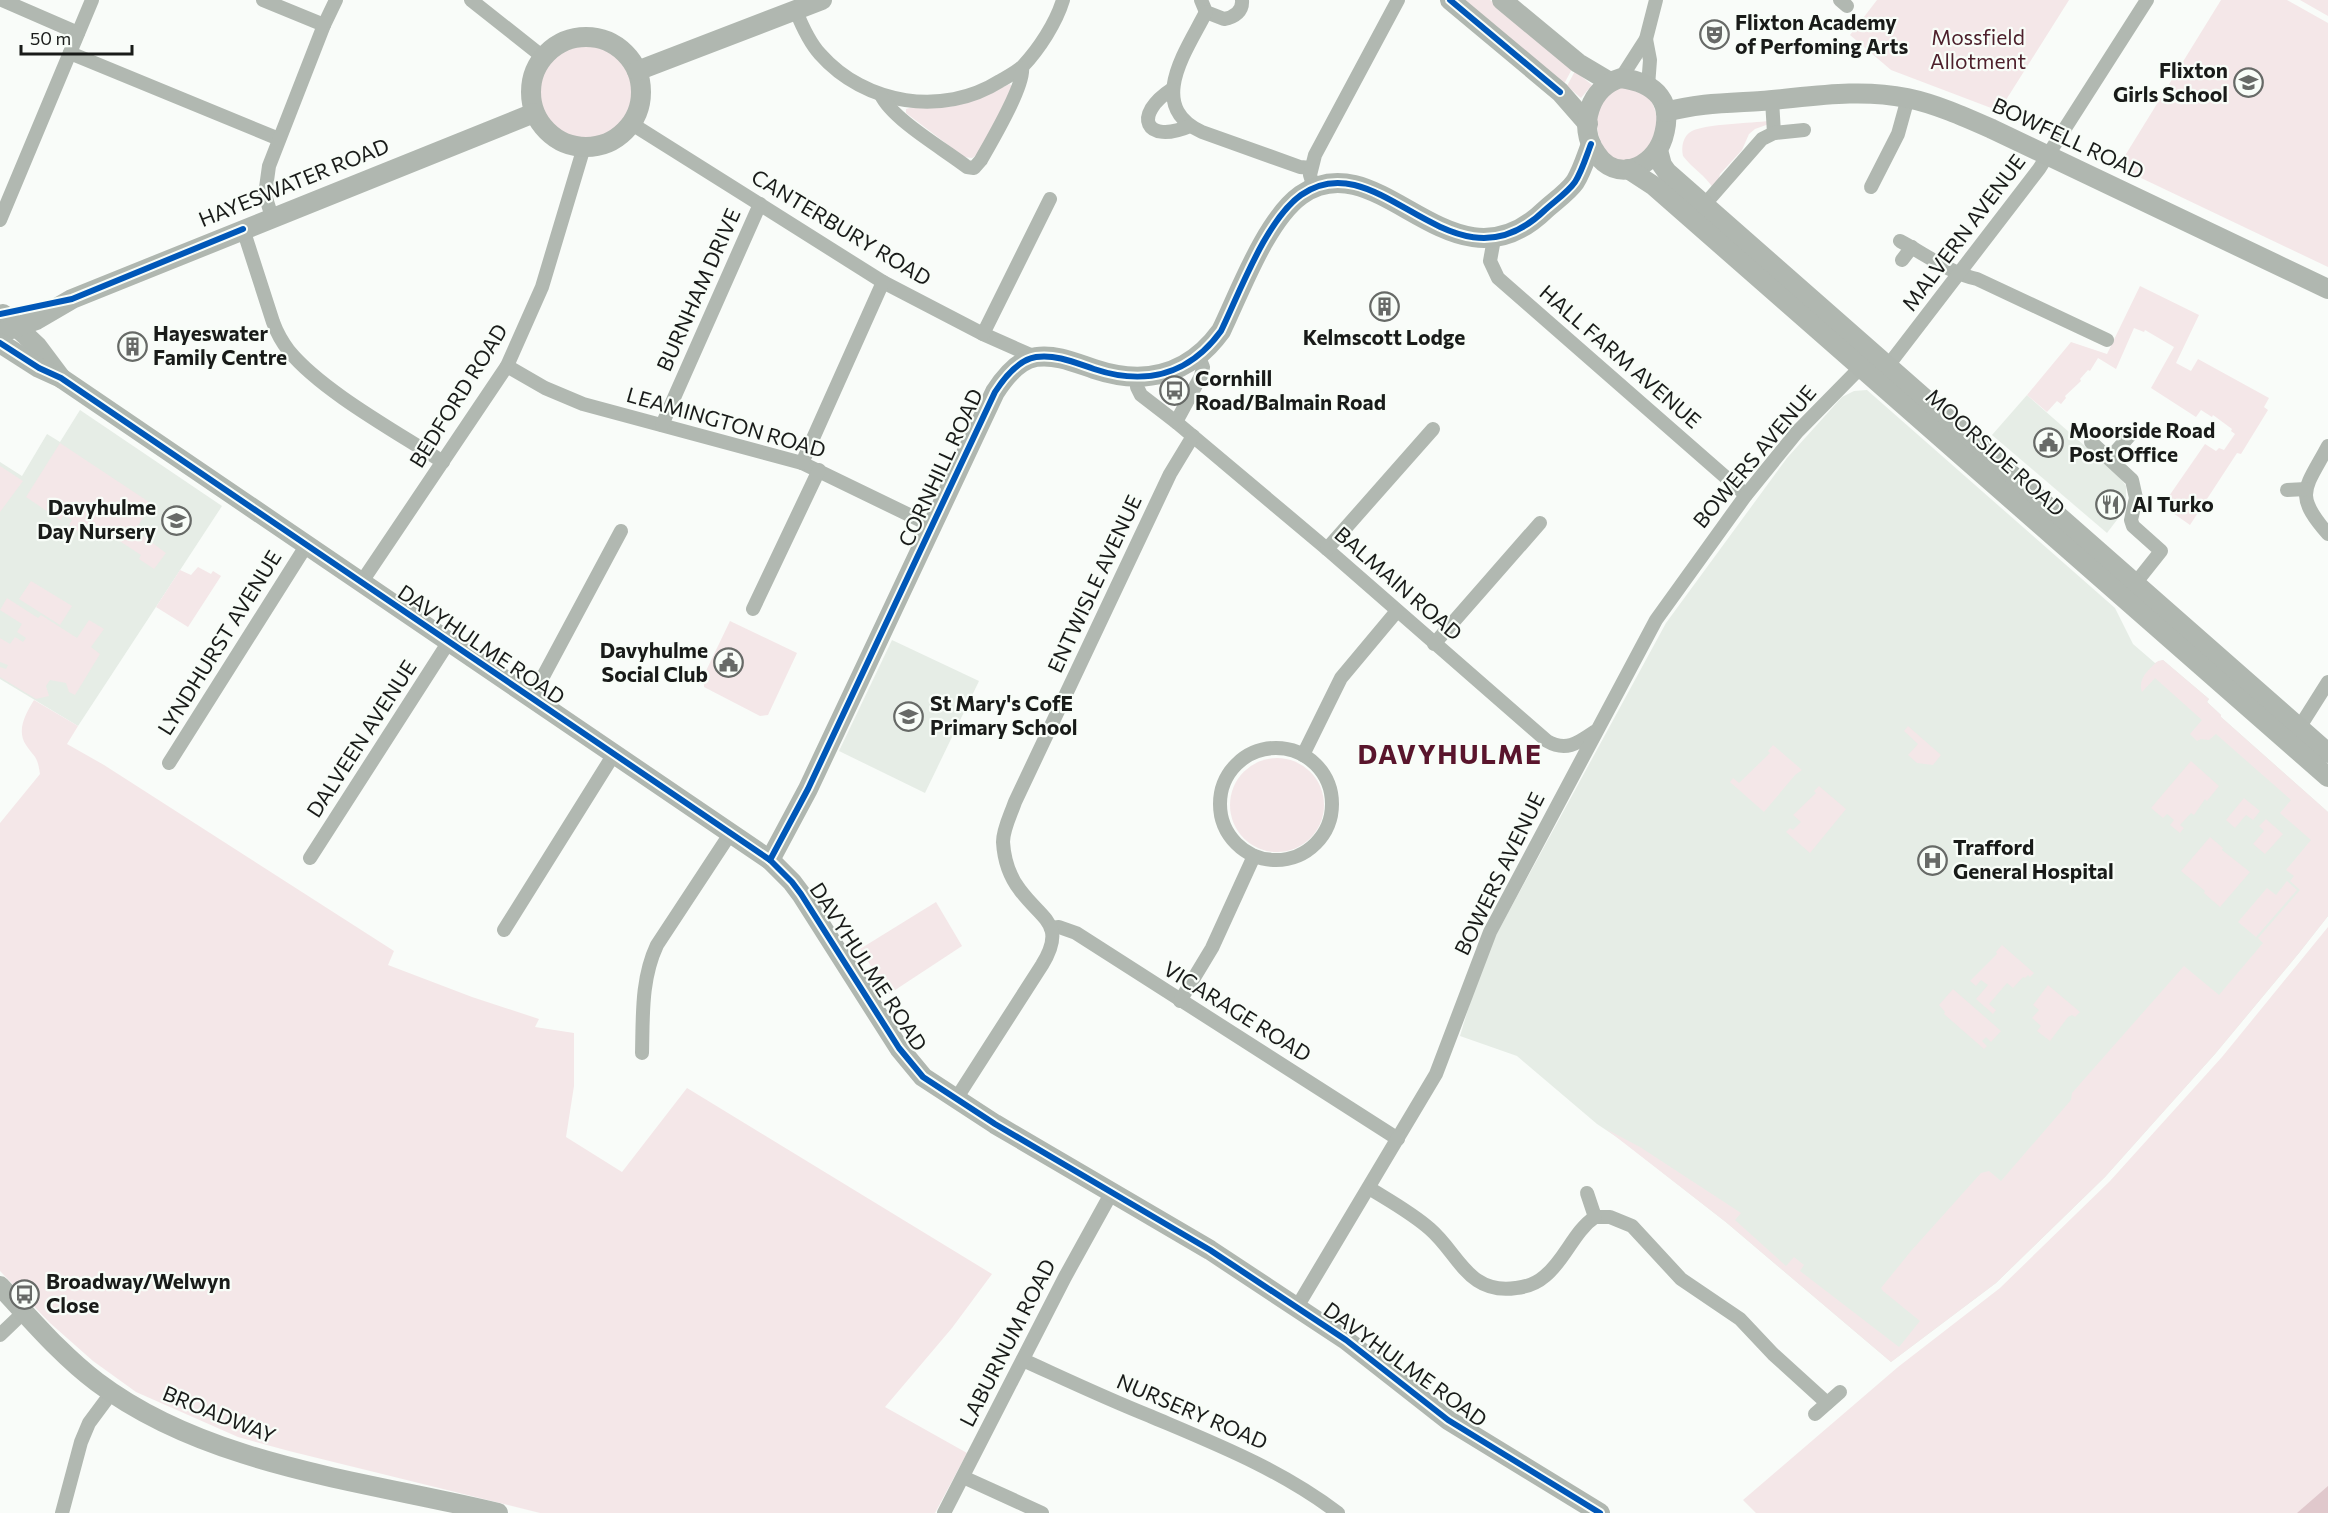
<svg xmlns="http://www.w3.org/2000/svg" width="2328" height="1513" font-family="Commissioner,sans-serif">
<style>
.built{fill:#e6ede6}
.green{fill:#f4e7e8}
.water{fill:#e0c8cc}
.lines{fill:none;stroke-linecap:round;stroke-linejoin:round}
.street{stroke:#b1b8b1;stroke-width:14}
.secondary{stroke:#b0b7b0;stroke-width:20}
.cycleway-casing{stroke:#f8fdf8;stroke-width:10}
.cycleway{stroke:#0057b8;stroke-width:6}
.labels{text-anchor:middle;stroke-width:4.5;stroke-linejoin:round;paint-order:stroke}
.poi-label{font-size:21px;font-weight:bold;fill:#191b19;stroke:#f8fdf8;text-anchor:start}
.park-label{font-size:21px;fill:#4e202c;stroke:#f8fdf8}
.street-label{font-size:21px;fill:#191b19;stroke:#f8fdf8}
.district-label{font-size:27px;font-weight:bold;letter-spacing:1.5px;fill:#59152c;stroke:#f8fdf8}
</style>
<rect width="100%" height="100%" fill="#f9fcf9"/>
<g class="built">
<path d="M1867,390l248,218 18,36 22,19 8,-3 46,39 -2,3 14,13v2l107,95v104l-29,37 -84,101 -110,123 -109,106 -105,79 -164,-139 -106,-83 -24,-16 -80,-68 -57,-20 12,-40 17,-48 177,-325 121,-165 55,-61 12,-6z"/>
<path d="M2027,395l92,81 7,10v22l-19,25 -115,-98z"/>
<path d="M80,410l142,96 -144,220 -78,-47v-217l22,14 25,-42 13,8z"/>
<path d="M892,640l87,41 -54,112 -86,-42z"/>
</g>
<g class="green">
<path d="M1462,0h28l6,4 76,65 -8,15z"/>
<path d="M1877,0h192l-70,111 -108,-41 -41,-35z"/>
<path d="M2221,0h66l41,23v244l-210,-100z"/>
<path d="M2300,0h28v16z"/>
<circle cx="586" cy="92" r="47"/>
<path d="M1575,71l17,14 -11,13 -14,-12z"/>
<path d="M1010,84l2,3 -32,66 -8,5 -8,-1 -58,-44v-4c10,-5 34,0 47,-3 21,-4 38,-14 57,-22z"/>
<path d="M1617,87c5,1 14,-1 19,1 20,8 26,36 17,53 -3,8 -14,14 -21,20 -7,-1 -17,0 -23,-6 -12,-11 -17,-41 -6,-54 3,-5 9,-9 14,-14z"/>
<path d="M1769,121v3l-14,5 -6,5 -7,16 -22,24 -3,12 -4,2c-7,-12 -21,-20 -30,-32 -2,-10 0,-20 9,-25 13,-7 60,-8 77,-10z"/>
<path d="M2140,286l59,29 -23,48 15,8 7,-12 71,39 -5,9 4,3 -27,44 -4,-1 -47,72 -17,-12 5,-7 -11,-7 38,-55 11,7 3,-3 5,2 11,-16 -4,-3 1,-2 -19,-14 -1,2 -11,-7 -5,7 -45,-29 23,-41 -29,-17 -1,2 -10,-4 -18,41 -18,-11 -8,13 -2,-1 -8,9 1,2 -16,15 1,2 -5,6 -4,-3 -10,11 -20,-17 44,-53 36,12z"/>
<path d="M60,443l92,61 -17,26 31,23 -12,16 -15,-10 2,-4 -23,-15 -18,-1 -14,-10 -4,5 -13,-9 3,-5 -8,-5 -4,5 -34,-23z"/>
<path d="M0,466l23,15 -23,31z"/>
<path d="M198,567l13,7 2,-3 8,5 -33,51 -32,-20 24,-37 11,5z"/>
<path d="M31,581l41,25 -12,19 -41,-26z"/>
<path d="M7,598l31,20 3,-3 36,23 12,-18 15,9 -13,18 9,7 -25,41 -6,-3 -3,-9 -16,-3 -4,6 3,10 -13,3 -36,-22v-10l6,2 2,-4 -8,-3v-24l10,6 5,-7 8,5 3,-4 -9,-6 5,-8 -22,-14z"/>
<path d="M730,621l67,32 -29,62 -8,1 -56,-29v-12z"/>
<path d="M2163,660l46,39 -2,3 14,13v2l107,95v104l-29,37 -84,101 -110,123 -109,106 -105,79 -164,-139 -121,-94 34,18 101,66 -6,7 51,46 8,-9 10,8 -4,6 99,76 21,-26 -37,-30 -2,-3 30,-37 70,-78 8,-2 12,10 70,-81 1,-7 112,-127 35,29 44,-52 -5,-5 42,-48 -10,-9 4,-5 -8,-6 25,-30 -31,-27 11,-13 -75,-66 -7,6 -8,-1 -4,2 -7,-7 12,-14 -47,-42 -13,14c-5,-13 7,-23 16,-31z"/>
<path d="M34,700l44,26 -11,18 37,21 290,186 -6,14 84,32 67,22 -4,8 39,6v53l-8,51 56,35 65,-84 305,186 -40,54 -67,79 82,46 -32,60h-395l-251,-62 -51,-14 -102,-45 -43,-31 -43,-38 -50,-52v-448l40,-49c-3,-20 -5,-15 -14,-29 -10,-15 0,-32 8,-45z"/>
<path d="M1908,726l33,29 -8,10 -16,-2 -9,-8 10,-11 -14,-13z"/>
<path d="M1773,745l29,25 -7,5 -31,37 -34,-30 3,-4 6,5 31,-30 -2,-2z"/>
<circle cx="1277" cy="805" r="47"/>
<path d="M2191,761l28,25 -12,15 -2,-2 -11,16 -3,-2 -11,12 4,3 -4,5 -10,-8 4,-5 -7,-6 -4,4 -12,-10z"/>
<path d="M1819,786l27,23 -36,44 -24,-21 4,-4 3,2 8,-8 -8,-7 23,-22 -2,-2z"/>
<path d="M2244,798l16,13 -7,9 -7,-5 -11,13 -9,-8z"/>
<path d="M2266,819l17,15 -18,20 -12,-10 11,-13 -5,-5z"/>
<path d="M2210,837l13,11 -1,2 28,22 -30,35 -16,-14 1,-2 -24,-20z"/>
<path d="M2287,881l10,9 -41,47 -18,-15 29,-34 9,7z"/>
<path d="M936,902l26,44 -73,48 -29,-45z"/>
<path d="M2328,927v586h-572l-13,-13 155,-133 102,-79 110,-107 112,-124z"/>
<path d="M2002,945l32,28 -4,4 -2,-2 -3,3 -2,-1 -10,11 -6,-5 -18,21 7,6 -3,4 -17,-15 12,-14 -7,-5 -5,6 -6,-5 27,-27 -1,-2z"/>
<path d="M2048,985l32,27 -5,5 -3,-2 -4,2 -18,24 -13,-10 4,-5 -9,-8 7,-8 -6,-5z"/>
<path d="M1953,989l48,42 -10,11 -5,-5 -4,4 5,5 -3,3 -40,-35 1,-2 -6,-7z"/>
</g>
<path class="water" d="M2328,1486v27h-31z"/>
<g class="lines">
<g class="street">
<path d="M2,0l76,33"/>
<path d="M263,0l61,25"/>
<path d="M471,0l72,57"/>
<path d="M1201,0l5,12 18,7c11,-2 19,-8 18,-19"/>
<path d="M1840,0l7,6"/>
<path d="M796,11c6,15 13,31 24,43 45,51 123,63 180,27 7,-4 17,-9 23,-15 16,-17 33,-43 40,-66"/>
<path d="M1206,12c-19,38 -61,94 -4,120l98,35 11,1"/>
<path d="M1646,39l4,21 -2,26"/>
<path d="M70,53l209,86"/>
<path d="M1621,78l25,-39 10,-39"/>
<path d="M1172,89c-40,26 -27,56 18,37"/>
<path d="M881,95c12,25 63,54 86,72l7,1 7,-8c10,-18 44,-75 41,-92"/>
<path d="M1772,100l2,33"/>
<path d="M632,124l251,158 100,52 52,23"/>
<path d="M1871,187l27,-53 10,-36"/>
<path d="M1314,188l-4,-13 5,-20 83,-155"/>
<path d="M1705,204l57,-65 12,-6 30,-3"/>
<path d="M272,217l-7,-22 4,-29 55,-141 12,-25"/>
<path d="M0,220l92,-220"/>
<path d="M243,229l30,93c4,11 9,20 16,29 34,41 108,81 154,111"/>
<path d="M1494,239l-4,22 8,17 248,217"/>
<path d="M1900,241c25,13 50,32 77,38l130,61"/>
<path d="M1902,260l10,-13"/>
<path d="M983,334l67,-135"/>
<path d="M507,366l38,22 38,16 219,59 130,63"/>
<path d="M1887,367l152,-198 108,-169"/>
<path d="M1137,378v9l4,8 35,27 151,127 220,192c19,11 31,2 47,-9"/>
<path d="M1176,422l25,-46 2,-9 -4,-10"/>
<path d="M662,425l98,-221"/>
<path d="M2091,442l41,38 4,18 -5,22 2,6 28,25 -31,39"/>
<path d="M2328,446c-23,43 -35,48 0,88"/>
<path d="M2110,458l21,-24"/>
<path d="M802,463l81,-181"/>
<path d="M2287,490l19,-1"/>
<path d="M1327,549l106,-120"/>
<path d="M361,583l146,-217 35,-79 42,-140"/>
<path d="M753,609l66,-139"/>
<path d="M1434,644l106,-121"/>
<path d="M531,699l90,-168"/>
<path d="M2299,728l29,-46"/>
<circle cx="1276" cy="804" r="56"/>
<path d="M1303,755l38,-77 56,-67"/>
<path d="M169,763l137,-217"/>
<path d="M310,858l138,-215"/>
<path d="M1051,928l8,-1 17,6 322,206"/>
<path d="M504,930l110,-176"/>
<path d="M1180,1001l32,-53 42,-92"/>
<path d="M642,1053c1,-37 -1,-74 15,-108l73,-111"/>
<path d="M956,1099l86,-134c25,-41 0,-45 -22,-75 -10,-13 -16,-31 -17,-48 0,-13 8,-28 12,-40l155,-328 23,-38"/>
<path d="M1369,1188c21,13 43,25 61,41 29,25 38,66 86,59 10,-1 21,-5 29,-12 20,-16 29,-45 50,-59h15l22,9 49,53 59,40 33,35 54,49"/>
<path d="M1587,1193l8,24"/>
<path d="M1297,1307l139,-233 54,-142 166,-312 90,-125 51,-63 61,-62 5,-1"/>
<path d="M0,1335l24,-23"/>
<path d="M1023,1360c42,19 84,39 127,56 66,28 130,53 188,97"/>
<path d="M1815,1414l25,-22"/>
<path d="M963,1477l79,36"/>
<path d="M62,1513l19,-71 8,-19 23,-31"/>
<path d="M944,1513l121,-236 47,-85"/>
</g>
<g class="secondary">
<path d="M1450,0l110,92 28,32"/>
<path d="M1502,0l76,63 32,19"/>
<circle cx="586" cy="92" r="55"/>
<path d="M637,71l185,-71"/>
<path d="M1621,78c36,5 53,24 42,60 -10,31 -48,45 -67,15 -19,-27 -6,-66 25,-75z"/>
<path d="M1666,112c31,-9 63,-9 95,-11 49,-4 97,-13 146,-3 29,6 58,19 85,31l336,160"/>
<path d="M1658,150l4,15 5,7 661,581"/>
<path d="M1628,169l26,17 674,591"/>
<path d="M3,314l34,32 24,32"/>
<path d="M0,333l36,-13 36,-21 462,-186"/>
<path d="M0,343l39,25 22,10 709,482 22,22 9,12 98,154 24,29 72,47 215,126 136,90 102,80 152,93"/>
<path d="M770,860l38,-71 187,-397c9,-14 23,-32 41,-35 20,-3 40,6 58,12 51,17 95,6 127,-38 19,-39 45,-111 80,-136 79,-56 151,105 244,15 10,-9 23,-18 30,-28 7,-11 11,-25 16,-38"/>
<path d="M0,1286c31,33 61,69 97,96 111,84 269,99 401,131"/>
</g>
<defs>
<g id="cycleway">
<path d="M1450,0l110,92"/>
<path d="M0,314l72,-15 171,-70"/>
<path d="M0,343l39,25 22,10 709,482 22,22 9,12 98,154 24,29 72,47 215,126 136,90 102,80 152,93"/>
<path d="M770,860l38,-71 187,-397c9,-14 23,-32 41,-35 20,-3 40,6 58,12 51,17 95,6 127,-38 19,-39 45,-111 80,-136 79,-56 151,105 244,15 10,-9 23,-18 30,-28 7,-11 11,-25 16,-38"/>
</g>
</defs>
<use href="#cycleway" class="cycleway-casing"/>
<use href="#cycleway" class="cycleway"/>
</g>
<defs>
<symbol id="theatre-ring" viewBox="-11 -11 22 22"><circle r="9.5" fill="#f8fdf8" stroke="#676a67" stroke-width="1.5"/><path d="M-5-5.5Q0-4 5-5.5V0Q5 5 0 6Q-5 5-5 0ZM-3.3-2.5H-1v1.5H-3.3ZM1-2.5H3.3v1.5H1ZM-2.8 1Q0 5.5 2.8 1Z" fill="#676a67"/></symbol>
<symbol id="school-ring" viewBox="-11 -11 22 22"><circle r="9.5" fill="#f8fdf8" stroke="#676a67" stroke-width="1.5"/><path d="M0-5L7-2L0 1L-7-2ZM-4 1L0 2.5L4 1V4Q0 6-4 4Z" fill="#676a67"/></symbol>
<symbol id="building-ring" viewBox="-11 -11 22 22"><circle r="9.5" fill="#f8fdf8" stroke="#676a67" stroke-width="1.5"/><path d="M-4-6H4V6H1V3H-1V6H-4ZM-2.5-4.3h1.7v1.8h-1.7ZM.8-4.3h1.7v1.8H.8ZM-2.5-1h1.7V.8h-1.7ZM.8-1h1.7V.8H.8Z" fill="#676a67"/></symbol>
<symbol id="bus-ring" viewBox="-11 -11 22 22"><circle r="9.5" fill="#f8fdf8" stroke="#676a67" stroke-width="1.5"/><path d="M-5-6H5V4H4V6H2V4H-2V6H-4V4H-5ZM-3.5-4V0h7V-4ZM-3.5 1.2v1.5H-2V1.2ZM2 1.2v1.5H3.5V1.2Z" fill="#676a67"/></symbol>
<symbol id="civic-ring" viewBox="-11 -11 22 22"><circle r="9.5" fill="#f8fdf8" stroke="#676a67" stroke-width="1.5"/><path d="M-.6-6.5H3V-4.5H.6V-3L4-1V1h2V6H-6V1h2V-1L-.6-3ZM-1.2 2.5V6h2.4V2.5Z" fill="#676a67"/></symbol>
<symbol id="restaurant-ring" viewBox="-11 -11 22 22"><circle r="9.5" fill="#f8fdf8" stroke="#676a67" stroke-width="1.5"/><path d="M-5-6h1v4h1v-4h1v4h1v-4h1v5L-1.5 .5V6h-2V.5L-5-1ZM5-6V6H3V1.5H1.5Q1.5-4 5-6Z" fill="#676a67"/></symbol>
<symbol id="hospital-ring" viewBox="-11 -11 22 22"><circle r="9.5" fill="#f8fdf8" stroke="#676a67" stroke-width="1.5"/><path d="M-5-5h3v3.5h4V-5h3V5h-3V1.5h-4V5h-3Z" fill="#676a67"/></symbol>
</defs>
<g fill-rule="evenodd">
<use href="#theatre-ring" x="1698" y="18" width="33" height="33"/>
<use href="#school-ring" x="2232" y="66" width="33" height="33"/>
<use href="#building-ring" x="1368" y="290" width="33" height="33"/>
<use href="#building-ring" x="116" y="330" width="33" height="33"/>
<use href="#bus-ring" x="1158" y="374" width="33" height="33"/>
<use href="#civic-ring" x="2032" y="426" width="33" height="33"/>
<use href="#restaurant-ring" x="2094" y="488" width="33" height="33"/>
<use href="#school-ring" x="160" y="504" width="33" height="33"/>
<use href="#civic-ring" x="712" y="646" width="33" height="33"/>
<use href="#school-ring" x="892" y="700" width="33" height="33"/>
<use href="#hospital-ring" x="1916" y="844" width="33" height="33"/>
<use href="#bus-ring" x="8" y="1278" width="33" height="33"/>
</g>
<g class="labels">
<g class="poi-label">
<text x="1735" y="30">Flixton Academy<tspan x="1735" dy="24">of Perfoming Arts</tspan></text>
<text x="2228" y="78" text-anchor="end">Flixton<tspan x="2228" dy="24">Girls School</tspan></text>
<text x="153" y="341">Hayeswater<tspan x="153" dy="24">Family Centre</tspan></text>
<text x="1384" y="345" text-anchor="middle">Kelmscott Lodge</text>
<text x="1195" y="386">Cornhill<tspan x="1195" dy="24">Road/Balmain Road</tspan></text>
<text x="2069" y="438">Moorside Road<tspan x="2069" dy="24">Post Office</tspan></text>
<text x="2132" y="512">Al Turko</text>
<text x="156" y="515" text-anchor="end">Davyhulme<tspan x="156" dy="24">Day Nursery</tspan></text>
<text x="708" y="658" text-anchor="end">Davyhulme<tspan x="708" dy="24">Social Club</tspan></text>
<text x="930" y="711">St Mary's CofE<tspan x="930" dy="24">Primary School</tspan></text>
<text x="1953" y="855">Trafford<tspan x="1953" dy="24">General Hospital</tspan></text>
<text x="46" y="1289">Broadway/Welwyn<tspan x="46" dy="24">Close</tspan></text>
</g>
<g class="park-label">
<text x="1978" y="45">Mossfield<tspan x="1978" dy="24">Allotment</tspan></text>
</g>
<g class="street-label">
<text transform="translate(2068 139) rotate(25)" y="7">BOWFELL ROAD</text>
<text transform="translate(294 183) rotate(-22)" y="7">HAYESWATER ROAD</text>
<text transform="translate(841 228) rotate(31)" y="7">CANTERBURY ROAD</text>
<text transform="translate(1964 233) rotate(-53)" y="7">MALVERN AVENUE</text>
<text transform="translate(699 290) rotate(-66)" y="7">BURNHAM DRIVE</text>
<text transform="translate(1620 357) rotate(41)" y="7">HALL FARM AVENUE</text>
<text transform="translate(459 396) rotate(-58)" y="7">BEDFORD ROAD</text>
<text transform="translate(726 423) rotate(16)" y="7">LEAMINGTON ROAD</text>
<text transform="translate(1995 453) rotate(42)" y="7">MOORSIDE ROAD</text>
<text transform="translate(1755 457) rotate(-50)" y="7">BOWERS AVENUE</text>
<text transform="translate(941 468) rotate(-65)" y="7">CORNHILL ROAD</text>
<text transform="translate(1095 584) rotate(-65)" y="7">ENTWISLE AVENUE</text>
<text transform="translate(1398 584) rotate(41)" y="7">BALMAIN ROAD</text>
<text transform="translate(220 643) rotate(-58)" y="7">LYNDHURST AVENUE</text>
<text transform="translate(481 645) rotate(34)" y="7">DAVYHULME ROAD</text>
<text transform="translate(362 739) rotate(-57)" y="7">DALVEEN AVENUE</text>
<text transform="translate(1500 874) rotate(-64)" y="7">BOWERS AVENUE</text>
<text transform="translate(868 967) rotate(57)" y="7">DAVYHULME ROAD</text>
<text transform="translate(1237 1012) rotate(32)" y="7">VICARAGE ROAD</text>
<text transform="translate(1008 1343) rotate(-63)" y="7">LABURNUM ROAD</text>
<text transform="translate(1405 1365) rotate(36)" y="7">DAVYHULME ROAD</text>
<text transform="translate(1192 1412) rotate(23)" y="7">NURSERY ROAD</text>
<text transform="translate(219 1415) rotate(22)" y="7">BROADWAY</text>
</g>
<g class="district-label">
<text x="1450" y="764">DAVYHULME</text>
</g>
</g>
<path d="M21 45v9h111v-9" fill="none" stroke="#191b19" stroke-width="3"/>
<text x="30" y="45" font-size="18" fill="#191b19" stroke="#f8fdf8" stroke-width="4.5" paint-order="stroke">50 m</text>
</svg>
